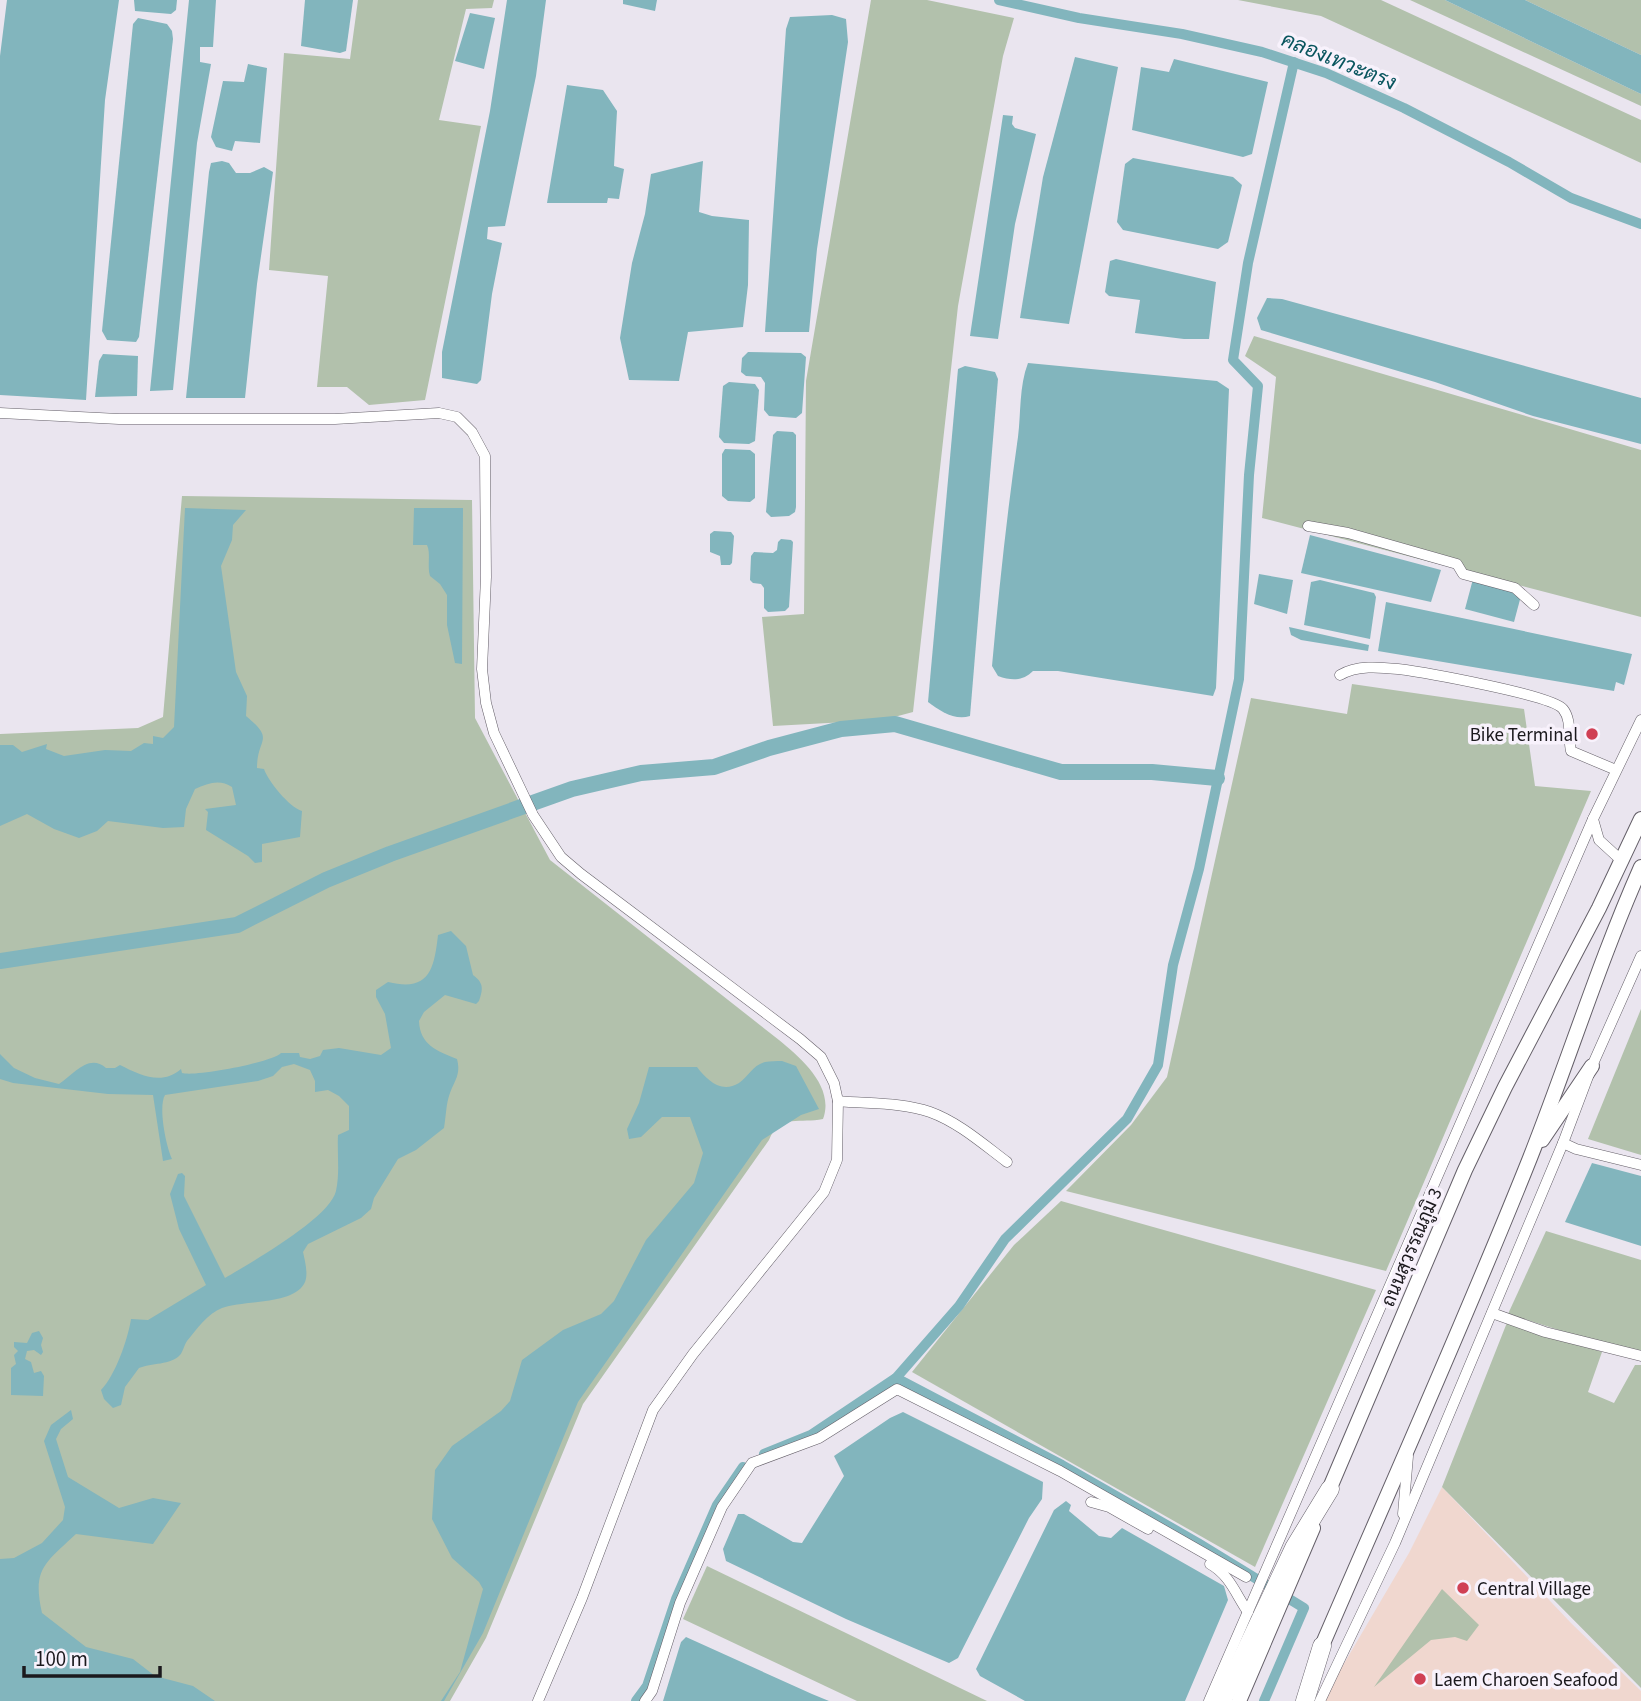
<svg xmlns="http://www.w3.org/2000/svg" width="1641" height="1701" font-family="'Source Sans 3',Sarabun,sans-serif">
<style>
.commercial{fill:#f0d7cf}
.green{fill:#b2c1ac}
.water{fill:#82b5bd}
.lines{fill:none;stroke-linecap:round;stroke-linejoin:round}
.canal{stroke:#82b5bd;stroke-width:10}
.river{stroke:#82b5bd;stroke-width:16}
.street-casing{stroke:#645f68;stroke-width:11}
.secondary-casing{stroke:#645f68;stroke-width:16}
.highway-casing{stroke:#645f68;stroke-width:19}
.street{stroke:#fff;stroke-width:10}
.secondary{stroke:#fff;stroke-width:14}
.highway{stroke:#fff;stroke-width:18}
.poi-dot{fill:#d04054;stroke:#f8f2fc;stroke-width:2.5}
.labels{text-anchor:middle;stroke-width:7;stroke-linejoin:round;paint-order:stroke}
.poi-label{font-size:19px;fill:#1b191d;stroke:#f8f2fc;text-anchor:start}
.street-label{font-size:19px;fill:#1b191d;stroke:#f8f2fc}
.water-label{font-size:21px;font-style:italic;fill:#09555e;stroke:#f8f2fc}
</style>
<rect width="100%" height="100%" fill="#eae5ef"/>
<path class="commercial" d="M1442,1487l129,136 70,68v10h-319l87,-148z"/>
<g class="green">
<path d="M358,0h136l-2,8 -26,1 -27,111 42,6 -56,274 -56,5 -22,-18h-30l11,-111 -59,-6 15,-217 66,6z"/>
<path d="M871,0h56l87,18 -11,38 -45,250 -45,406 -30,8 -110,6 -11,-109 42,-3 2,-233z"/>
<path d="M1238,0h143l260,120v43l-320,-147z"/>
<path d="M1410,0h35l196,94v12z"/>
<path d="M1525,0h116v55z"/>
<path d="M1254,336l387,114v167l-379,-99 14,-141 -31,-21z"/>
<path d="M182,496l290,4 3,218 75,142 229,180c22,18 56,47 44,79 -22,5 -43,-6 -54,21l-186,264 -97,234 -36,63h-450v-967l138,-6 25,-11z"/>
<path d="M1352,684l172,25 11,77 56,5 -205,480 -320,-80 65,-66 36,-48 84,-379 96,16z"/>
<path d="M1641,1009v146l-53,-16z"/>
<path d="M1061,1201l315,89 -121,277 -343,-195 102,-127z"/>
<path d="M1546,1231l95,29v96l-133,-42z"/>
<path d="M1508,1320l94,32 -14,40 26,11 21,-38h6v323l-199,-201z"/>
<path d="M707,1566l280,135h-130l-174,-82z"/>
<path d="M1442,1589l37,36 -12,16 -12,-4 -24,3 -57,47z"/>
</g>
<g class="water">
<path d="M7,0h112l-14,100 -19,300 -86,-5v-339z"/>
<path d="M134,0h43l-1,10 -5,4 -36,-3z"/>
<path d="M189,0h27l-3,47h-13v15l11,2 -14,79 -24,247 -23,1z"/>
<path d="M305,0h48l-7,51 -6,2 -39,-7z"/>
<path d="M507,0h39l-10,76 -31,150 -17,1 -1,12 15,4 -10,51 -11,86 -4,4 -35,-6v-26l48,-241z"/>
<path d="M623,0h34l-2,11 -32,-7z"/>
<path d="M1445,0h80l116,55v39z"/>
<path d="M470,13l25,5 -11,51 -29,-8z"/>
<path d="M832,15l14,4 2,23 -31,207 -8,83h-44l21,-303 4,-12z"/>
<path d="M138,18l29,6 5,7 1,8 -34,298 -3,5 -29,-2 -5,-9 31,-307z"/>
<path d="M1075,57l43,10 -49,257 -49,-6 23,-141z"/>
<path d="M1174,59l94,23 -16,72 -9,3 -111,-27 9,-63 28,5z"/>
<path d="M248,64l19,4 -7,75 -25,-2 -3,10 -16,-4 -5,-10 12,-56 21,1z"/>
<path d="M567,85l36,5 14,21 -3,55 10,3 -5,30 -11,-1 -1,5h-60z"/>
<path d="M1003,115l10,1 -1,8 3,4 21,6 -21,90 -17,115 -28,-3z"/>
<path d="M1133,158l100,19 9,8 -14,57 -10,7 -95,-19 -6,-8 8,-58z"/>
<path d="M222,161l7,2 7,10h14l14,-6 9,5 -16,112 -12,114h-59l23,-226 2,-9z"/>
<path d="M703,161l-4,51 13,4 37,4 -1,65 -5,42 -55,5 -9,49 -50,-1 -9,-42 12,-75 13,-49 6,-40z"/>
<path d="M1116,259l100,23 -7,57h-25l-49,-6 5,-33 -31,-4 -4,-4 5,-31z"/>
<path d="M1267,298l15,1 359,99v46l-108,-28 -98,-34 -174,-52 -4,-12z"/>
<path d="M748,352l53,1 5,4 -4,56 -6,5 -27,-2 -5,-6 1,-27 -4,-6 -15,-1 -5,-4 1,-14z"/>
<path d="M103,354l35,2 -1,40 -42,1 4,-36z"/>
<path d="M1028,363l189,18 12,8 -13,299 -3,8 -155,-25h-25c-10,10 -21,10 -35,5l-6,-10c7,-77 15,-153 26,-229 3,-24 1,-51 10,-74z"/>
<path d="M965,366l30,6 3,7 -28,337c-15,5 -30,-5 -42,-14l30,-333z"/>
<path d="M729,382l26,2 4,6 -4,51 -6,3 -25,-1 -5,-6 4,-51z"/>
<path d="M777,431l16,1 3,3v72l-1,5 -6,4 -18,1 -5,-5 7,-77z"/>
<path d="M725,449l25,1 5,4v44l-5,4 -22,-1 -6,-5v-42z"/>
<path d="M185,508l61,2 -13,15 -1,15 -11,26 15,106 11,24 -1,20c30,25 11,21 11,52l7,1c4,12 25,38 38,42l-2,26 -38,7v18l-7,1 -7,-7 -42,-26 2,-18 -3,-3 31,-4 -4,-18c-12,-8 -24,-4 -37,2l-9,20 -2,18 -21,1 -55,-7 -11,10 -18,7 -25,-9 -27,-15 -27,12v-81h13l9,7 25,-8 -1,5 18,7 41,-6 26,1 13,-8 9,1v-8l10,2 11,-11z"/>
<path d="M414,508h49l-1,156 -7,-1 -8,-38v-30l-7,-11 -10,-8c-3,-10 1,-23 -3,-31h-14z"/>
<path d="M714,531l17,1 3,4 -2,27 -2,2h-9l-1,-9 -10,-4v-18z"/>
<path d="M1310,535l131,35 -10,32 -130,-29z"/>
<path d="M781,539l10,1 2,2 -4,65 -4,4 -17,1 -4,-4v-20l-3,-4 -8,-1 -3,-3 1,-24 3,-4 19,1 4,-3 1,-8z"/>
<path d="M1259,574l34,6 -6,34 -33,-10z"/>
<path d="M1473,579l49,13 -8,30 -49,-13z"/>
<path d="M1320,580l54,13 2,4 -6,42 -66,-14 7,-43z"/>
<path d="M1386,602l246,52 -8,31 -8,-3 -2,9 -236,-40z"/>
<path d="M1289,627l80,18 -1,6 -67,-11 -10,-5z"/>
<path d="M451,931l15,15 7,29c11,8 10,14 6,26l-3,3 -31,-9 -21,17 -5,9c1,24 18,30 38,38 4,15 -2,21 -7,34 -4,10 -4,24 -6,35l-28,22 -18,9 -24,39 -3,11 -10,9 -53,26 -5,8c2,9 6,24 1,32 -12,21 -61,16 -82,24 -14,5 -26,22 -35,33 -3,4 -4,11 -7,14 -9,10 -29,8 -41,13l-14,19 -4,18 -8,3 -9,-9 -3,-9c14,-14 27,-51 30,-71l17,1 58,-35 -27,-56 -9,-35 8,-20 4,-1 3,3 -1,20 41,82c25,-15 105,-60 111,-87 4,-18 1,-38 2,-56l11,-5v-24l-10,-10 -11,-6 -13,2v-11l-5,-11 -16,-6 -12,3 -9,9 -15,5 -93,14c-7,12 1,51 7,64l-9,2 -10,-66 -45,-1 -95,-11 -13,-4v-25l14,14 21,10 24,6c15,-10 30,-31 47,-16h9l5,-3c20,10 42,21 61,4l1,4c14,4 91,-11 99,-20h18l1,4 10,2 10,-3 3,-6 16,-2 42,7 10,-7 -6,-34 -9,-17v-7l12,-8c41,10 46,-12 50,-47z"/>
<path d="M782,1061l14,5 23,43 -18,6 -39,25 -184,262 -95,231 -39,68h-3l19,-29 23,-83 -4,-7 -27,-24 -20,-39 3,-49 17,-24 49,-35 9,-10 12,-41 41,-30 38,-16 13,-13 32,-61 48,-57 9,-30 -13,-36h-28l-21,20 -12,2 -2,-10 12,-26 10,-36h48c10,13 24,27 42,16 9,-6 14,-18 26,-21 5,-1 12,-1 17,-1z"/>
<path d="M1592,1163l49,13v70l-76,-24z"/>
<path d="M39,1331l4,7 -2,7 2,7 -2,3 -7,-5 -7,1 -2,8 6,3 3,11 7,-2 3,5 -1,20 -32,-1v-27l5,-4 -2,-9 4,-4 -4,-4v-5l13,1 5,-10z"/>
<path d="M71,1410l2,9 -12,10 -5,10 12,38 51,31 34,-10 28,5 -28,41 -77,-10c-31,29 -44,35 -34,79l44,34 47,12 22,17 38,10 22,15h-215v-142l14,-1 28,-15 21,-23 2,-13 -21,-66 7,-16z"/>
<path d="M903,1412l140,70 -1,17 -13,19 -71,140 -9,5 -103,-44 -120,-58 -3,-12 15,-35h6l49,28 9,1 42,-67 -10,-20 56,-38z"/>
<path d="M1066,1501l5,4 -2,6 30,25 12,2 11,-10 102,58 4,14 -43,101h-160l-45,-25 -4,-7 78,-159z"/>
<path d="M686,1637l126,57 17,7h-166l18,-59z"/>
</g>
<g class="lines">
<g class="canal">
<path d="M999,0l80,18 103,16 80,18 64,21 78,35 105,54 62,36 70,26"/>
<path d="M896,1378l166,87 136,78 106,65 -40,93"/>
<path d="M764,1454l47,-19 85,-57 63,-72 46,-67 122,-120 31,-54 15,-100 26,-96 40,-190 10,-204 9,-89 -25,-26 15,-97 46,-201"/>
<path d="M636,1701l11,-15 29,-87 41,-94 26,-38"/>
</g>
<path class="river" d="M0,961l237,-36 89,-45 64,-26 182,-65 69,-16 73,-6 55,-19 72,-19 54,-5 166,48h91l65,6"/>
<defs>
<g id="street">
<path d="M0,413l119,6h216l104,-6 18,4 15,15 13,24 1,121 -4,92 4,34 8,30 39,82 28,42 20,17 219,165 21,18 13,26 4,18 -1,59 -13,32 -131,162 -40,56 -71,188 -44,103"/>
<path d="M1308,526l40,7 109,31 6,10 52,14 19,17"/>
<path d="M1340,675c17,-10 39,-8 58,-6 24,3 154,26 165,40 9,11 5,29 8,42l45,19"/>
<path d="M1622,861l-23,-21 -6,-21 48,-99"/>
<path d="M838,1101c29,3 64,1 92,11 28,10 53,32 77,50"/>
<path d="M1563,1143l13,6 65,16"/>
<path d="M1492,1313l53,19 96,24"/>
<path d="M1091,1502l18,5 39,22"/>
<path d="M1403,1514l5,-58"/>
<path d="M1210,1564c20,11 26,31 38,48"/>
<path d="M645,1701l7,-10 28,-88 42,-96 30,-44 67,-25 78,-49 163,82 186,106"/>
<path d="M1209,1701l384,-882"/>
<path d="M1320,1701l75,-158 168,-400 29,-77 49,-110"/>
</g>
<g id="secondary">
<path d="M1542,1140l50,-74"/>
<path d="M1326,1497l139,-327 40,-83 94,-179 42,-89"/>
<path d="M1318,1655c71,-165 145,-329 212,-497 38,-96 69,-196 111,-291"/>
<path d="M1239,1701l74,-173"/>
</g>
<g id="highway">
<path d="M1222,1701l72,-153 36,-59"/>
<path d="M1305,1701l17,-55"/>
</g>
</defs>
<use href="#street" class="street-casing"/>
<use href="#secondary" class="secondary-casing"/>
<use href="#highway" class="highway-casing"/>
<use href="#street" class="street"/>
<use href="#secondary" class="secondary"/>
<use href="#highway" class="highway"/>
</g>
<g class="poi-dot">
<circle cx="1592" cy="734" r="7"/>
<circle cx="1463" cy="1588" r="7"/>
<circle cx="1420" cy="1679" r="7"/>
</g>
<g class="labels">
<g class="poi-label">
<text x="1578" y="741" text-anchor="end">Bike Terminal</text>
<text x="1477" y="1595">Central Village</text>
<text x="1434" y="1686">Laem Charoen Seafood</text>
</g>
<g class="street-label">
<text transform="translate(1411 1247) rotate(-67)" y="7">ถนนสุวรรณภูมิ 3</text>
</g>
<g class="water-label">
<text transform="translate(1339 61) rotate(22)" y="7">คลองเทวะตรง</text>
</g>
</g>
<path d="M24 1666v10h136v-10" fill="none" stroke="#1b191d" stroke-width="3.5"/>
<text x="35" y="1666" font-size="21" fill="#1b191d" stroke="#f8f2fc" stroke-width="5" paint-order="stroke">100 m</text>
</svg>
